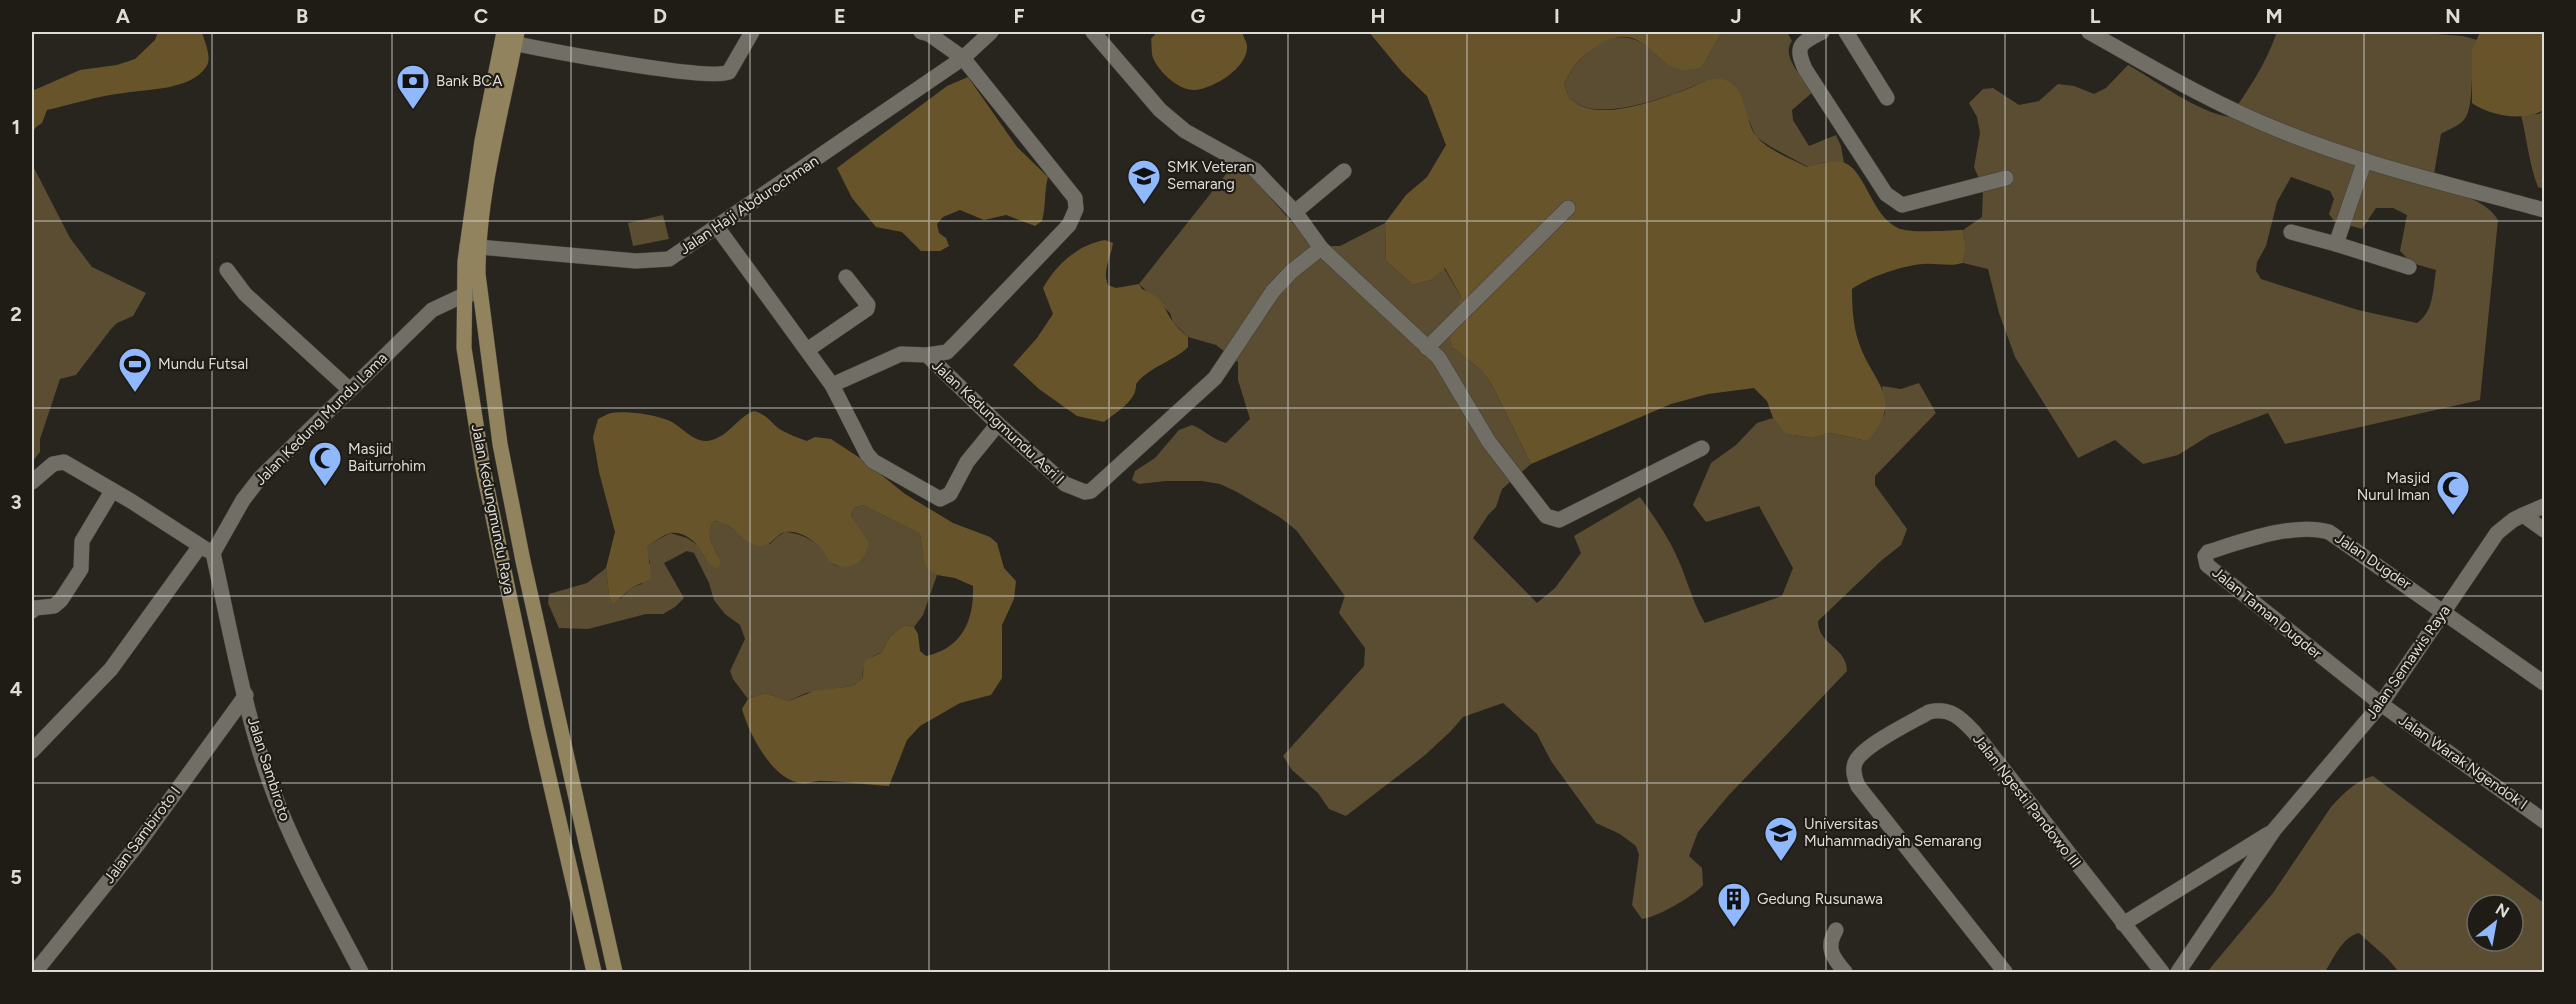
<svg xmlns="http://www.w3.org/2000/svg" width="2576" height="1004" font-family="Figtree,sans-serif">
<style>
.green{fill:#5a4d32;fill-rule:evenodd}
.forest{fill:#67542a}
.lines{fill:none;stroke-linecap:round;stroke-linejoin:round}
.minor-casing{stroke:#423f3a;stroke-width:16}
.secondary-casing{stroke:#423f3a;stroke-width:16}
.minor{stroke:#716e66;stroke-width:15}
.secondary{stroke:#92835f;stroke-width:15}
.grid{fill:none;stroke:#dedcd8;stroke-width:1.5;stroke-opacity:0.55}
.labels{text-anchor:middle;stroke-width:4.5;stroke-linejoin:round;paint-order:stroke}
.poi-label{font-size:15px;fill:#dedcd8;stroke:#1f1c15;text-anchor:start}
.street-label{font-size:15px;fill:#dedcd8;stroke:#1f1c15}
.neatline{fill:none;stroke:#dedcd8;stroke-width:2}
.grid-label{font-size:20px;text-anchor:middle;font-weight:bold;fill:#dedcd8}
</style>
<rect width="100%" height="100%" fill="#28251f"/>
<g class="green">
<path d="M1722,32h65l5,9c-12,16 12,38 22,50l-22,19 1,10 16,26 27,-11 5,11 3,17 -18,-1 -18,5 -37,-20 -15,-10 -7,-16 -44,-40c-29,13 -106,44 -133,19 -4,-3 -6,-11 -8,-16 13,-27 44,-59 76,-42 10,5 16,15 26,20 8,5 26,4 36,5z"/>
<path d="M2277,32h134l52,4 14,4c-9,22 0,70 -15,82 -6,5 -15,8 -21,12l-9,51c22,8 54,14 66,35l-18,180 -195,44 -17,-31 -58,22 -32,20 -35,9 -28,-24 -37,18 -63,-101 -16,-44 -11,-44 -25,-6 3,-15 -3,-18 19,-13 1,-29 -9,-21 6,-34 -3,-16 -8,-14 14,-14 10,-1 26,17 20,-4 19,-17 16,2 20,8 12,-6 22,-23c30,17 68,46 101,52 21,-29 36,-52 48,-85zM2291,177l39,14 4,8 -5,15 5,7 28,8 14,-21h17l14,7 -7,36 12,12 24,7c-3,18 -2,42 -19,53l-59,-13 -97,-31 -5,-8 1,-9 9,-16 11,-44z"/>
<path d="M2544,110v79l-6,-2c-9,-23 -11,-48 -17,-72l18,-1z"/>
<path d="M32,164l38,74 22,29 54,26 -13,23 -16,7 -6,6 -35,46 -16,4 -20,60v13l-8,10z"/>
<path d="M1234,164l20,15 59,67h27l45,-23 1,38 27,24 18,-5 13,-12 17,29 -9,50 30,24 10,14 39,79 -29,25 -6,18 -8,8 -15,23 64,65 18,-15 26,-35 -7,-17 66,-39c16,22 31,44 41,69 8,20 13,39 24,57l77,-27 11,-28 -34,-62 -53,16 -13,-17 18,-42 25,-18 21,-22 16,-5 14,16 26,4 17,-5 37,8 18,-28 -3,-27 19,3 18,-6 17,30 -61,63v9l32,44 -6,16 -19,15 -64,61c0,24 29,26 29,50l-119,125 -30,36 -9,24 13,12 1,17c-8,11 -48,33 -61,34l-10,-14 7,-50 -3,-9 -16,-12 -24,-11 -45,-62 -14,-27 -34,-31 -40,14 -12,14 -27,25 -78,60 -17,-7 -11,-16 -26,-23 -9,-14 81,-90 1,-18 -26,-35 6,-17 -49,-66 -15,-12 -44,-26 -17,-8 -18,-3h-36l-27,3 -7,-4 3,-9 20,-13 24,-28 13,-5c12,5 20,14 34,18l24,-24 -12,-39v-18l-22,-17 -28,-8 -15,-15 -3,-9 -31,-29z"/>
<path d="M663,215l6,24 -36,7 -5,-23z"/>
<path d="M863,505l57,29c3,16 2,31 17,41l-14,40 -9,12 -9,-2 -15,11 -8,16c-12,4 -20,14 -20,27l-10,7 -46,7 -17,8 -24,-8 -17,6 -15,-20 -3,-8 15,-32 -5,-14 -15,-11 -11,-14 -5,-17 -15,-30 -7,-2 -23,12 20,35 -9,9 -12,7h-17l-58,15 -29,-1 -11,-25 1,-9 38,-11 19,-15 3,27 11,4 13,-12 9,-3 8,-22 -4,-8 2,-9 22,-12 17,5 34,23c-7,-13 -17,-26 -7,-40l9,1 22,16 25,6 8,-8 7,-4c19,1 39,13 45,30l7,4 18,-42 -4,-8 3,-8z"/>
<path d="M2373,776l171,127v69h-145l-12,-14 -28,-25c-17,4 -25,25 -34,39h-118l66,-79 58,-86c12,-13 25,-27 42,-31zM2477,905h36v36h-36z"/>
</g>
<g class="forest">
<path d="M158,32h44c2,9 11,26 4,35 -15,23 -58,22 -82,26 -26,3 -51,11 -77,17l-5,13 -6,4 -4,6v-42l48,-21 37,-5 18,-6 20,-19z"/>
<path d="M1157,32h85c1,3 4,9 5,13 2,22 -32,43 -52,45 -16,1 -36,-18 -42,-32 -2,-6 -1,-13 -2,-19z"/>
<path d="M1369,32h353l-20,35c-5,1 -13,3 -18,3 -34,-4 -40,-53 -87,-24 -16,10 -25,21 -33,38 2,5 4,13 8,16 26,24 88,-1 115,-11 11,-4 23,-13 35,-10 26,6 21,40 34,57 11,14 36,23 51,31 11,-3 27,-8 38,-4 21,9 26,52 53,65 14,6 49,2 65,2l3,18 -3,15c-14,4 -25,0 -39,1 -21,1 -55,13 -72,25 0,17 1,35 6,51 13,43 49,57 9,101l-37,-8 -17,5 -27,-4 -13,-16 -6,-17 -13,-13 -46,6 -37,10 -140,60 -39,-79 -10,-14 -30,-24 -3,-17 12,-33 -16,-29 -14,12 -18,5 -27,-24 -1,-38 21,-28 21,-18 19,-32 -19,-49 -25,-24z"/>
<path d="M2480,32h64v78c-20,12 -54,6 -72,-7v-53z"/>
<path d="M968,77l49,70 31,30c-4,15 -2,30 -6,44l-7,5 -29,-11 -22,5 -24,-10 -17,7 -6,7 2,9 7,5 3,8 -9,5h-19l-19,-19 -26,-5 -24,-29 -15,-30 110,-82z"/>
<path d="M1105,240l8,3c-2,15 -11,27 -5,42l8,3 23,-4 3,5c23,9 20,18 32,34 4,5 9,10 14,14v10c-15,15 -38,19 -52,37 1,17 -20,28 -32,38l-27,-6 -38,-27 -26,-24 24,-27 16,-24 -10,-26c13,-23 34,-43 62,-48z"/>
<path d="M754,411c17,5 16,13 29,20 7,4 16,7 24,10l8,-4 16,2 32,21 42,34 48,29 37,14 7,6 7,25 12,13 -2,18 -12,26v53l-11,17 -31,8 -40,23 -13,14 -18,46c-22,-1 -44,-5 -66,-5 -8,-1 -15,4 -23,2 -28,-4 -51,-49 -58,-74l6,-10 17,-6 24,8 25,-10 38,-5 10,-7 3,-18 17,-9 8,-16 15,-11 9,2 4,7 2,17 6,5c36,-8 48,-35 47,-70l-18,-8 -18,-3 -9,-6 -4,-8 -4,-27 -57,-29 -9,3 -3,8 18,27c-5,21 -20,30 -40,19 -4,-14 -26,-33 -43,-30 -12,2 -14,16 -28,14 -17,-4 -25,-24 -44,-25 -10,14 0,27 7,40l-3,8 -9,-5c-6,-14 -20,-34 -39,-31 -7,2 -16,9 -22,12 -2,12 4,21 3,34l-18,8 -20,17 -4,-9 -3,-27 9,-36 -16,-60 -6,-35 5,-18c4,-2 9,-5 13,-6 14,-3 53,2 64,11 11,7 22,21 37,16 16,-4 26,-23 42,-29z"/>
</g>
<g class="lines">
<defs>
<g id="minor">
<path d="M921,32l8,2 34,24 112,140 1,11 -7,16 -110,115 -12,12 -20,3"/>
<path d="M1093,32l67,78 25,21 70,39 40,42 26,36 118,110 50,84 57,74 13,4 143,-72"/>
<path d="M1822,32c-21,11 -28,13 -17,37l81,125 16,11 104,-27"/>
<path d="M1846,32l41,66"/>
<path d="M2089,32c62,35 124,72 190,98 85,35 177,56 265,80"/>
<path d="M503,41c33,7 205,41 226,31l23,-40"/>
<path d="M1295,212l49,-41"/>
<path d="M717,227l115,158 69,-31 26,1 71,69 67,60 20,8 6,-1 124,-113 58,-87 19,-20 29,-23"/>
<path d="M2291,232l45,12 29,-84"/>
<path d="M2336,244l73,23"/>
<path d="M467,246l169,15 33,-2 294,-201 28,-26"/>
<path d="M227,270l18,24 105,96"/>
<path d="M1427,348l141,-140"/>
<path d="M807,350l60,-41 1,-4 -22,-28"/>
<path d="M832,385l35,69 6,7 67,38 10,-5 17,-32 31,-38"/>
<path d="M32,482l21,-18 11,-2 67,39 76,49"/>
<path d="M2523,515l21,-9"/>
<path d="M213,553c19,85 34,175 67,256 23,57 53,109 81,163"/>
<path d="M213,553l30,-53 17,-22 172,-168 32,-15 13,-2"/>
<path d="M32,611l3,-3 19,-2 7,-6 20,-31 1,-28 30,-50"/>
<path d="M2544,683l-215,-151c-35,-10 -86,9 -121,20l-3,4 2,9 174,139 163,117"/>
<path d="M32,751l79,-82 89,-123"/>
<path d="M2123,924l145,-90"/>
<path d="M1836,930c-11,18 -3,28 9,42"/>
<path d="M35,972l103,-128 108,-149"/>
<path d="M2005,972l-147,-186c-3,-7 -6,-15 -3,-23 6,-17 57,-41 74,-51 21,-5 32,6 45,20l188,240"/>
<path d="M2178,972l96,-142 107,-126 116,-171 16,-13 10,-5 21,15"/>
</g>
<g id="secondary">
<path d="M504,32l-22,109 -17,120 -1,87 19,120 24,117 30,141 57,246"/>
<path d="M517,32c-15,79 -39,161 -39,242l22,170 23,117 92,411"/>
</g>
</defs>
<use href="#minor" class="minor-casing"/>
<use href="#secondary" class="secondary-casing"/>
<use href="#minor" class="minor"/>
<use href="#secondary" class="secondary"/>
</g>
<path class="grid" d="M212,32v940M392,32v940M571,32v940M750,32v940M929,32v940M1109,32v940M1288,32v940M1467,32v940M1647,32v940M1826,32v940M2005,32v940M2184,32v940M2364,32v940M32,221h2512M32,408h2512M32,596h2512M32,783h2512"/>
<defs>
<symbol id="bank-pin" viewBox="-11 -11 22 30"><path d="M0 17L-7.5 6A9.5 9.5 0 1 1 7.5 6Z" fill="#90b8fd" stroke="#1f1c15"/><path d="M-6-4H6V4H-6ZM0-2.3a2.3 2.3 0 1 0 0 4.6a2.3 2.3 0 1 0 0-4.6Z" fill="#111"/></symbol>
<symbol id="school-pin" viewBox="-11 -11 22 30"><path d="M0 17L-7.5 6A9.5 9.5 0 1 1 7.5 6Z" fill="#90b8fd" stroke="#1f1c15"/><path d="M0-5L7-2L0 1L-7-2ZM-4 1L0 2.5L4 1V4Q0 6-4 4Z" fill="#111"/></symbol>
<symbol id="stadium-pin" viewBox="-11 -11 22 30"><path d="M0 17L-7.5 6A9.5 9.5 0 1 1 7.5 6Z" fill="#90b8fd" stroke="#1f1c15"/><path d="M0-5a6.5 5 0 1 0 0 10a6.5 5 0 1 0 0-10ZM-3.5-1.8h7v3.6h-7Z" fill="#111"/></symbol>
<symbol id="mosque-pin" viewBox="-11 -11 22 30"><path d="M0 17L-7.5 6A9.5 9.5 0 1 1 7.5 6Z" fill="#90b8fd" stroke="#1f1c15"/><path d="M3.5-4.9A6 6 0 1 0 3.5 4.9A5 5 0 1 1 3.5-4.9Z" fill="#111"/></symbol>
<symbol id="university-pin" viewBox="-11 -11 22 30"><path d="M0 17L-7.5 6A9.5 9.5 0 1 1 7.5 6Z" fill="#90b8fd" stroke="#1f1c15"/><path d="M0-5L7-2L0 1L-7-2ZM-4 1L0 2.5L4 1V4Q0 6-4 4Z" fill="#111"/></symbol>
<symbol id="building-pin" viewBox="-11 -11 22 30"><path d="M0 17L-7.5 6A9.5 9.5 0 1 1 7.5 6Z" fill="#90b8fd" stroke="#1f1c15"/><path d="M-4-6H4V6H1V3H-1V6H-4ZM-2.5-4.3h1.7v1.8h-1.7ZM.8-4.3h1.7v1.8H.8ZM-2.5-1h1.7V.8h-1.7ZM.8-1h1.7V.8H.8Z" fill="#111"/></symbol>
</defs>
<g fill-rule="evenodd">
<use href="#bank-pin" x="394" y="62" width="38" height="52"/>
<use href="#school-pin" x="1125" y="157" width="38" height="52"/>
<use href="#stadium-pin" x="116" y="345" width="38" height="52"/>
<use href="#mosque-pin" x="306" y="439" width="38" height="52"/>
<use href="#mosque-pin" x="2434" y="468" width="38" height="52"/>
<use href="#university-pin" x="1762" y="814" width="38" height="52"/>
<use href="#building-pin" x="1715" y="880" width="38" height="52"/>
</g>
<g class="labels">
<g class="poi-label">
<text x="436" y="86">Bank BCA</text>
<text x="1167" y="172">SMK Veteran<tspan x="1167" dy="17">Semarang</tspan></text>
<text x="158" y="369">Mundu Futsal</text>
<text x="348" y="454">Masjid<tspan x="348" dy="17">Baiturrohim</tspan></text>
<text x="2430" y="483" text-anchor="end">Masjid<tspan x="2430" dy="17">Nurul Iman</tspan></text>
<text x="1804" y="829">Universitas<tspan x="1804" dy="17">Muhammadiyah Semarang</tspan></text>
<text x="1757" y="904">Gedung Rusunawa</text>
</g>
<g class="street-label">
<text transform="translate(749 205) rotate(-34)" y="5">Jalan Haji Abdurochman</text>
<text transform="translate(321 419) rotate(-45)" y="5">Jalan Kedung Mundu Lama</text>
<text transform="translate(998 422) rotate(43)" y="5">Jalan Kedungmundu Asri I</text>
<text transform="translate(493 509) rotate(79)" y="5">Jalan Kedungmundu Raya</text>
<text transform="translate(2373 561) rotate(34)" y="5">Jalan Dugder</text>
<text transform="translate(2267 613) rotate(39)" y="5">Jalan Taman Dugder</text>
<text transform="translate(2408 662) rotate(-55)" y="5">Jalan Semawis Raya</text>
<text transform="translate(2463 762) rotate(35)" y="5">Jalan Warak Ngendok I</text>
<text transform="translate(269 769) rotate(72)" y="5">Jalan Sambiroto</text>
<text transform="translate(2027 801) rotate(52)" y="5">Jalan Ngesti Pandowo III</text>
<text transform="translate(142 835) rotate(-53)" y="5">Jalan Sambiroto I</text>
</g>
</g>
<rect width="2576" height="1004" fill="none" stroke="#1f1c15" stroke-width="66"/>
<g transform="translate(2495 923) rotate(31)"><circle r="28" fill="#1f1c15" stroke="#6b6963" stroke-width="1.5"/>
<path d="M0-4.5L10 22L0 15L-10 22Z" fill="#90b8fd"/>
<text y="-9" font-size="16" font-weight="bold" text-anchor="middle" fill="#dedcd8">N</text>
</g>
<rect x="33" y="33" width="2510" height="938" class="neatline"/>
<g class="grid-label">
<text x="123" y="23">A</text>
<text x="302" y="23">B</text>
<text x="481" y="23">C</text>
<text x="660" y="23">D</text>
<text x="840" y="23">E</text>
<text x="1019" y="23">F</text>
<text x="1198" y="23">G</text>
<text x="1378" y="23">H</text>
<text x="1557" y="23">I</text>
<text x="1736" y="23">J</text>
<text x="1916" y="23">K</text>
<text x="2095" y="23">L</text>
<text x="2274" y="23">M</text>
<text x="2453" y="23">N</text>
<text x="16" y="134">1</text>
<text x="16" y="321">2</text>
<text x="16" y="509">3</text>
<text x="16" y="696">4</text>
<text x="16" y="884">5</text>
</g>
</svg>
